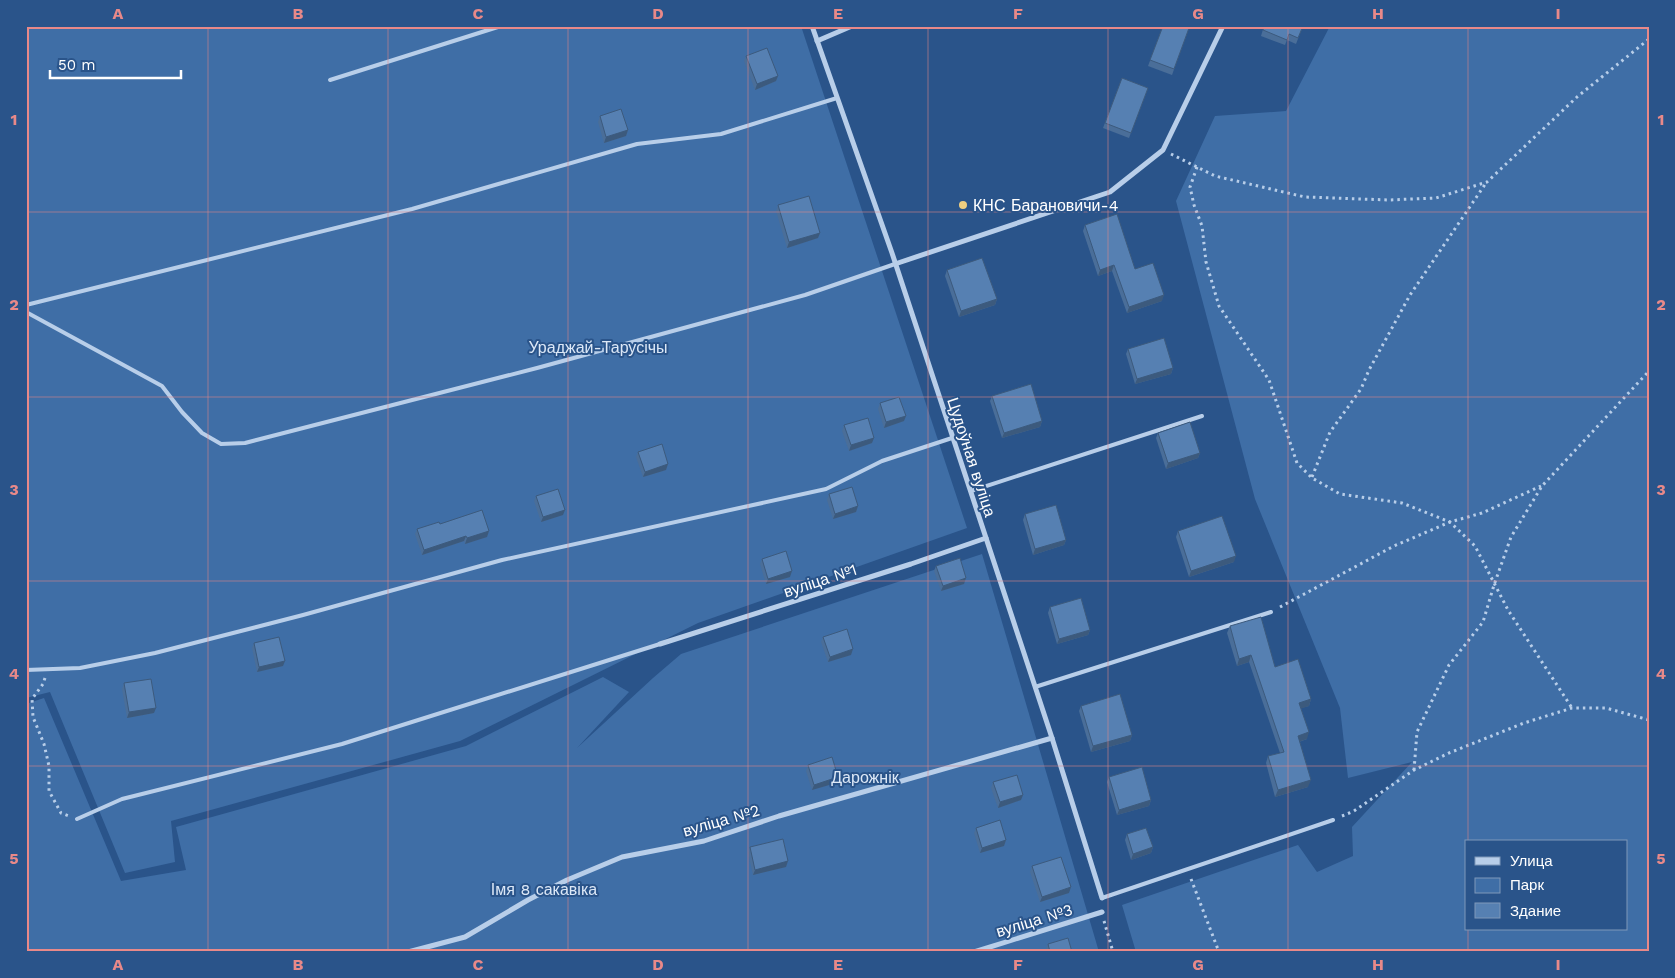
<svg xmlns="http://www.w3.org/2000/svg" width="1675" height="978" font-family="'Work Sans',sans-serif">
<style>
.green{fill:#3f6ea6;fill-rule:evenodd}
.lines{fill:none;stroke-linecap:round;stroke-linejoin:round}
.path{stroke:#b8cee9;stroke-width:3;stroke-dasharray:2.5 4;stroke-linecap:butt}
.service{stroke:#b8cee9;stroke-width:4}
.minor{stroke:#b8cee9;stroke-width:5}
.wall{fill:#4a6e99}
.shaded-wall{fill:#3c5a7d}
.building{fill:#5680b2;stroke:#3c5a7d}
.grid{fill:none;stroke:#e88989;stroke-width:1;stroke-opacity:0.55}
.poi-dot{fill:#efce80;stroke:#2a548a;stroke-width:2}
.labels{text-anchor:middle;stroke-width:4;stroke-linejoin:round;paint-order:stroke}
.poi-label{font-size:16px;fill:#fff;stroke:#2a548a;text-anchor:start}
.park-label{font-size:16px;fill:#dce8f7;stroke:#2a548a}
.street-label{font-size:16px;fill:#fff;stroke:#2a548a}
.neatline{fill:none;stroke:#e88989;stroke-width:2}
.grid-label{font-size:16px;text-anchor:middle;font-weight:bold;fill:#e88989}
</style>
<rect width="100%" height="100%" fill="#2a548a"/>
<g class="green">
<path d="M26,26h775l166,502 -269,95 -238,118 -289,80 4,41 -50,11 -75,-181 -24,6z"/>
<path d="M1330,26h319v926h-513l-14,-47 176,-60 19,27 36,-16 -1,-29 60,-65 -64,16 -8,-70 -85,-209 -79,-298 39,-85 71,-5zM1466,842h160v87h-160z"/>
<path d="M982,554l117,398h-1073v-248l18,-6 77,183 65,-11 -10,-43 290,-81 137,-69 26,15 -52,56 76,-70 28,-24z"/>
</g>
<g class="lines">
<g class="path">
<path d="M1171,154l44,22 90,21 84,3 47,-2 51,-16 90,-85 72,-58"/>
<path d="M1197,167l-7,20 4,18 8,21 4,36 13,44 50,74 28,83 15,15 28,16 62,9 48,19 25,24 33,64 64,98"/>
<path d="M1312,477l18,-45 31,-43 8,-19 41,-75 76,-112"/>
<path d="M1280,607l114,-61 56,-24 32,-9 59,-27"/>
<path d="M45,678l-2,6 -11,15 1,18 11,27 5,22v25l12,22 8,3"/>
<path d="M1414,770l3,-38 32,-67 34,-43 11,-37 17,-48 31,-51 107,-115"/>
<path d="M1342,816l12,-5 60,-41 35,-17 75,-30 48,-15h34l43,12"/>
<path d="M1191,879l28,73"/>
<path d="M1104,921l9,31"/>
</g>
<g class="service">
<path d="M330,80l171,-54"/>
<path d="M26,305l386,-96 225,-65 84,-10 116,-36"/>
<path d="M26,312l136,74 20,26 20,21 19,11 24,-1 292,-75 268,-73 90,-31"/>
<path d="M971,491l231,-75"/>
<path d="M26,670l54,-2 75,-15 148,-38 199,-55 324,-71 56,-28 70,-23"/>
<path d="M1035,687l236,-75"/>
<path d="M77,819l45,-20 220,-55 318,-100"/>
<path d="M1102,898l231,-78"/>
</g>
<g class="minor">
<path d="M812,26l80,227 160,485 50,160"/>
<path d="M817,41l35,-15"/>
<path d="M895,264l215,-72 53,-42 60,-124"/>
<path d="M660,644l251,-80 75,-26"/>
<path d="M408,952l57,-15 63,-37 39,-20 55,-23 82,-16 75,-25 273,-78"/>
<path d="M974,952l128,-40"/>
</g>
</g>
<g class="wall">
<path d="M1163,26l26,2 -17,47 -24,-9z"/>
<path d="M1264,26h39l-7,18 -9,-4 -2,5 -24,-9z"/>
<path d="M746,56l32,20 -2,5 -21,9 -11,-29z"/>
<path d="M1122,78l26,10 -19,50 -26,-10z"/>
<path d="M600,116l28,14 -2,6 -22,7 -6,-21z"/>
<path d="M778,205l42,28 -2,5 -31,10 -11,-37z"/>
<path d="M1085,225l50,44 27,32 -35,12 -15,-42 -14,5 -15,-45z"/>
<path d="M947,270l50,29 -2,6 -36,12 -14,-41z"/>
<path d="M1128,349l45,19 -2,6 -36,10 -9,-30z"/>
<path d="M992,396l50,25 -2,6 -38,11 -12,-37z"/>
<path d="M880,403l24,18 -20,7 -6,-19z"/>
<path d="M844,425l28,18 -23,8 -7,-20z"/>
<path d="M1158,433l42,20 -2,5 -32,11 -10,-31z"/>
<path d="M638,452l30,12 -2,6 -23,7 -7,-20z"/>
<path d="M829,494l29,12 -2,6 -23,7 -6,-19z"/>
<path d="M536,496l27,19 -22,7 -7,-21z"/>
<path d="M1025,514l41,26 -2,5 -31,10 -10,-35z"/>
<path d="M440,524l49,7 -2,6 -22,7 -1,-3 -42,14 -7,-21 2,-5z"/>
<path d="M1178,531l56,31 -45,15 -13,-40z"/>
<path d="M762,559l28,18 -24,7 -6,-20z"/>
<path d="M936,566l30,12 -2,6 -23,7 -7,-20z"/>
<path d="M1050,607l40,23 -2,5 -31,9 -9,-31z"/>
<path d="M1230,626l81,73 -2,7 -8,2 6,31 -8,3 9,45 -33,10 -9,-34 2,-7 12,-3 -31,-91 -12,4 -10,-33z"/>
<path d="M823,637l28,18 -23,7 -7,-20z"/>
<path d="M254,643l29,23 -26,6 -5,-24z"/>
<path d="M124,683l30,30 -27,5 -5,-29z"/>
<path d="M1081,706l51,29 -2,6 -39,11 -12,-41z"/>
<path d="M808,765l28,18 -24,7 -6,-19z"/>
<path d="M1109,777l42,23 -2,6 -32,9 -10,-33z"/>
<path d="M993,782l28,18 -23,8 -7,-20z"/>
<path d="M976,828l30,12 -2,6 -24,7 -6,-20z"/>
<path d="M1127,834l26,13 -2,6 -20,7 -6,-20z"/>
<path d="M750,847l38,14 -2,6 -33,8 -5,-22z"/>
<path d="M1032,866l37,27 -29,9 -10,-30z"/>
<path d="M1048,944l24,8h-25l-1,-3z"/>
</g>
<g class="shaded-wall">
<path d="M778,76l-2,5 -21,9 2,-6z"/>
<path d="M628,130l-2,6 -22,7 2,-6z"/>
<path d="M820,233l-2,5 -31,10 2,-6z"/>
<path d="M1114,265l-2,6 -14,5 2,-6z"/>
<path d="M1164,295l-2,6 -35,12 2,-6z"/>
<path d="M997,299l-2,6 -36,12 2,-6z"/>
<path d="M1173,368l-2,6 -36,10 2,-5z"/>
<path d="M906,416l-2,5 -20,7 2,-6z"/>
<path d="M1042,421l-2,6 -38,11 2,-5z"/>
<path d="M874,438l-2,5 -23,8 2,-6z"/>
<path d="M1200,453l-2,5 -32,11 2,-6z"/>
<path d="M668,464l-2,6 -23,7 2,-5z"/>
<path d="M858,506l-2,6 -23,7 2,-5z"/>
<path d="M565,510l-2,5 -22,7 2,-5z"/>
<path d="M489,531l-2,6 -22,7 2,-6z"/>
<path d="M466,536l-2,5 -42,14 2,-5z"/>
<path d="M1066,540l-2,5 -31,10 2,-6z"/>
<path d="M1236,556l-2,6 -45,15 2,-6z"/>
<path d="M792,571l-2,6 -24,7 2,-5z"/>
<path d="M966,578l-2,6 -23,7 2,-5z"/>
<path d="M1090,630l-2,5 -31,9 2,-5z"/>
<path d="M853,649l-2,6 -23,7 2,-5z"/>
<path d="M1251,655l-2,7 -12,4 2,-7z"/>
<path d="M285,661l-2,5 -26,6 2,-5z"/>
<path d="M1311,699l-2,7 -12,4 2,-7z"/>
<path d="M156,708l-2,5 -27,5 2,-6z"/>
<path d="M1309,732l-2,7 -12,4 3,-7z"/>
<path d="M1132,735l-2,6 -39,11 2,-6z"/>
<path d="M838,777l-2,6 -24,7 2,-5z"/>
<path d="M1311,780l-3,7 -33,10 3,-7z"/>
<path d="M1023,795l-2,5 -23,8 2,-6z"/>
<path d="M1151,800l-2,6 -32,9 2,-5z"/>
<path d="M1006,840l-2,6 -24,7 2,-5z"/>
<path d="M1153,847l-2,6 -20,7 2,-6z"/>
<path d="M788,861l-2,6 -33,8 2,-5z"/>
<path d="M1071,887l-2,6 -29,9 2,-5z"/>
</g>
<g class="building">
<path d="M1163,26h22l4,2 -15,41 -24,-9z"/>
<path d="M1264,26h39l-5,12 -9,-4 -2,6 -24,-10z"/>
<path d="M767,48l11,28 -21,8 -11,-28z"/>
<path d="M1122,78l26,10 -17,45 -26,-10z"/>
<path d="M621,109l7,21 -22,7 -6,-21z"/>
<path d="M809,196l11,37 -31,9 -11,-37z"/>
<path d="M1117,214l18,55 18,-6 11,32 -35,12 -15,-42 -14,5 -15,-45z"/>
<path d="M982,258l15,41 -36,12 -14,-41z"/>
<path d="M1164,338l9,30 -36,11 -9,-30z"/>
<path d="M1031,384l11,37 -38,12 -12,-37z"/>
<path d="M899,397l7,19 -20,6 -6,-19z"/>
<path d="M868,418l6,20 -23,7 -7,-20z"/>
<path d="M1190,422l10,31 -32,10 -10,-30z"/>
<path d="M662,444l6,20 -23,8 -7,-20z"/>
<path d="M852,487l6,19 -23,8 -6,-20z"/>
<path d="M558,489l7,21 -22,7 -7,-21z"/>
<path d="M1056,505l10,35 -31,9 -10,-35z"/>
<path d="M482,510l7,21 -22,7 -1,-2 -42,14 -7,-21 22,-7 1,2z"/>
<path d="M1222,516l14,40 -45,15 -13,-40z"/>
<path d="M786,551l6,20 -24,8 -6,-20z"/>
<path d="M960,558l6,20 -23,8 -7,-20z"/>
<path d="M1081,598l9,32 -31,9 -9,-32z"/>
<path d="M1261,617l14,50 23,-8 13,40 -12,4 10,29 -11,4 13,44 -33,10 -10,-34 16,-4 -33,-97 -12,4 -9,-33z"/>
<path d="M847,629l6,20 -23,8 -7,-20z"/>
<path d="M279,637l6,24 -26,6 -5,-24z"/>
<path d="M151,679l5,29 -27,4 -5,-29z"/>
<path d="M1120,694l12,41 -39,11 -12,-40z"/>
<path d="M832,757l6,20 -24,8 -6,-20z"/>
<path d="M1142,767l9,33 -32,10 -10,-33z"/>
<path d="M1017,775l6,20 -23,7 -7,-20z"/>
<path d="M1000,820l6,20 -24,8 -6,-20z"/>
<path d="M1146,828l7,19 -20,7 -6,-20z"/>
<path d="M783,839l5,22 -33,9 -5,-23z"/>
<path d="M1061,857l10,30 -29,10 -10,-31z"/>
<path d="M1068,938l4,14h-22l-2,-8z"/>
</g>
<path class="grid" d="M208,26v926M388,26v926M568,26v926M748,26v926M928,26v926M1108,26v926M1288,26v926M1468,26v816M26,212h1623M26,397h1623M26,581h1623M26,766h1623M1468,929v23"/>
<circle class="poi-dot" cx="963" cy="205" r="5"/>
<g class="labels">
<g class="poi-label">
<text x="973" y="211">КНС Барановичи-4</text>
</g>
<g class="park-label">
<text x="598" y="353">Ураджай-Тарусічы</text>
<text x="865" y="783">Дарожнік</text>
<text x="544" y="895">Імя 8 сакавіка</text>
</g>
<g class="street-label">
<text transform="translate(972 457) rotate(72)" y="6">Цудоўная вуліца</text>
<text transform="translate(820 580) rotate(-18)" y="6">вуліца №1</text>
<text transform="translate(721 820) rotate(-16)" y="6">вуліца №2</text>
<text transform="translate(1034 920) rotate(-17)" y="6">вуліца №3</text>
</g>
</g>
<rect width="1675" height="978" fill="none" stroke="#2a548a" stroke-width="55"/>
<rect x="1465" y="840" width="162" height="90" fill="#2a548a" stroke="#7f98b9"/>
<rect x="1475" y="857" width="25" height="8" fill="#b8cee9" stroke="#7f98b9"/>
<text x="1510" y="866" font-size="15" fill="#ffffff">Улица</text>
<rect x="1475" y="878" width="25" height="15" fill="#3f6ea6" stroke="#7f98b9"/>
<text x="1510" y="890" font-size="15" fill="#ffffff">Парк</text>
<rect x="1475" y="903" width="25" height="15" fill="#5680b2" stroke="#7f98b9"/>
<text x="1510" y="916" font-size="15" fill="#ffffff">Здание</text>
<path d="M50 70v8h131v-8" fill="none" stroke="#ffffff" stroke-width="2.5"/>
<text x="58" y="70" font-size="15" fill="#ffffff" stroke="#2a548a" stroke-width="4" paint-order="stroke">50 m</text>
<rect x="28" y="28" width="1620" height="922" class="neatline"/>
<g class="grid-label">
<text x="118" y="19">A</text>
<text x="298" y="19">B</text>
<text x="478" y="19">C</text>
<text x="658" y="19">D</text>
<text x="838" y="19">E</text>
<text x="1018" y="19">F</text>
<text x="1198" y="19">G</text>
<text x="1378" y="19">H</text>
<text x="1558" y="19">I</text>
<text x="14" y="125">1</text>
<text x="1661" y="125">1</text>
<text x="14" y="310">2</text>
<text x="1661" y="310">2</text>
<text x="14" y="495">3</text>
<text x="1661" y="495">3</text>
<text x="14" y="679">4</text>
<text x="1661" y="679">4</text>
<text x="14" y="864">5</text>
<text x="1661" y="864">5</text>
<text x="118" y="970">A</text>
<text x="298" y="970">B</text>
<text x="478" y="970">C</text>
<text x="658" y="970">D</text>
<text x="838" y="970">E</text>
<text x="1018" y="970">F</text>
<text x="1198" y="970">G</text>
<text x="1378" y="970">H</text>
<text x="1558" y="970">I</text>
</g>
</svg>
